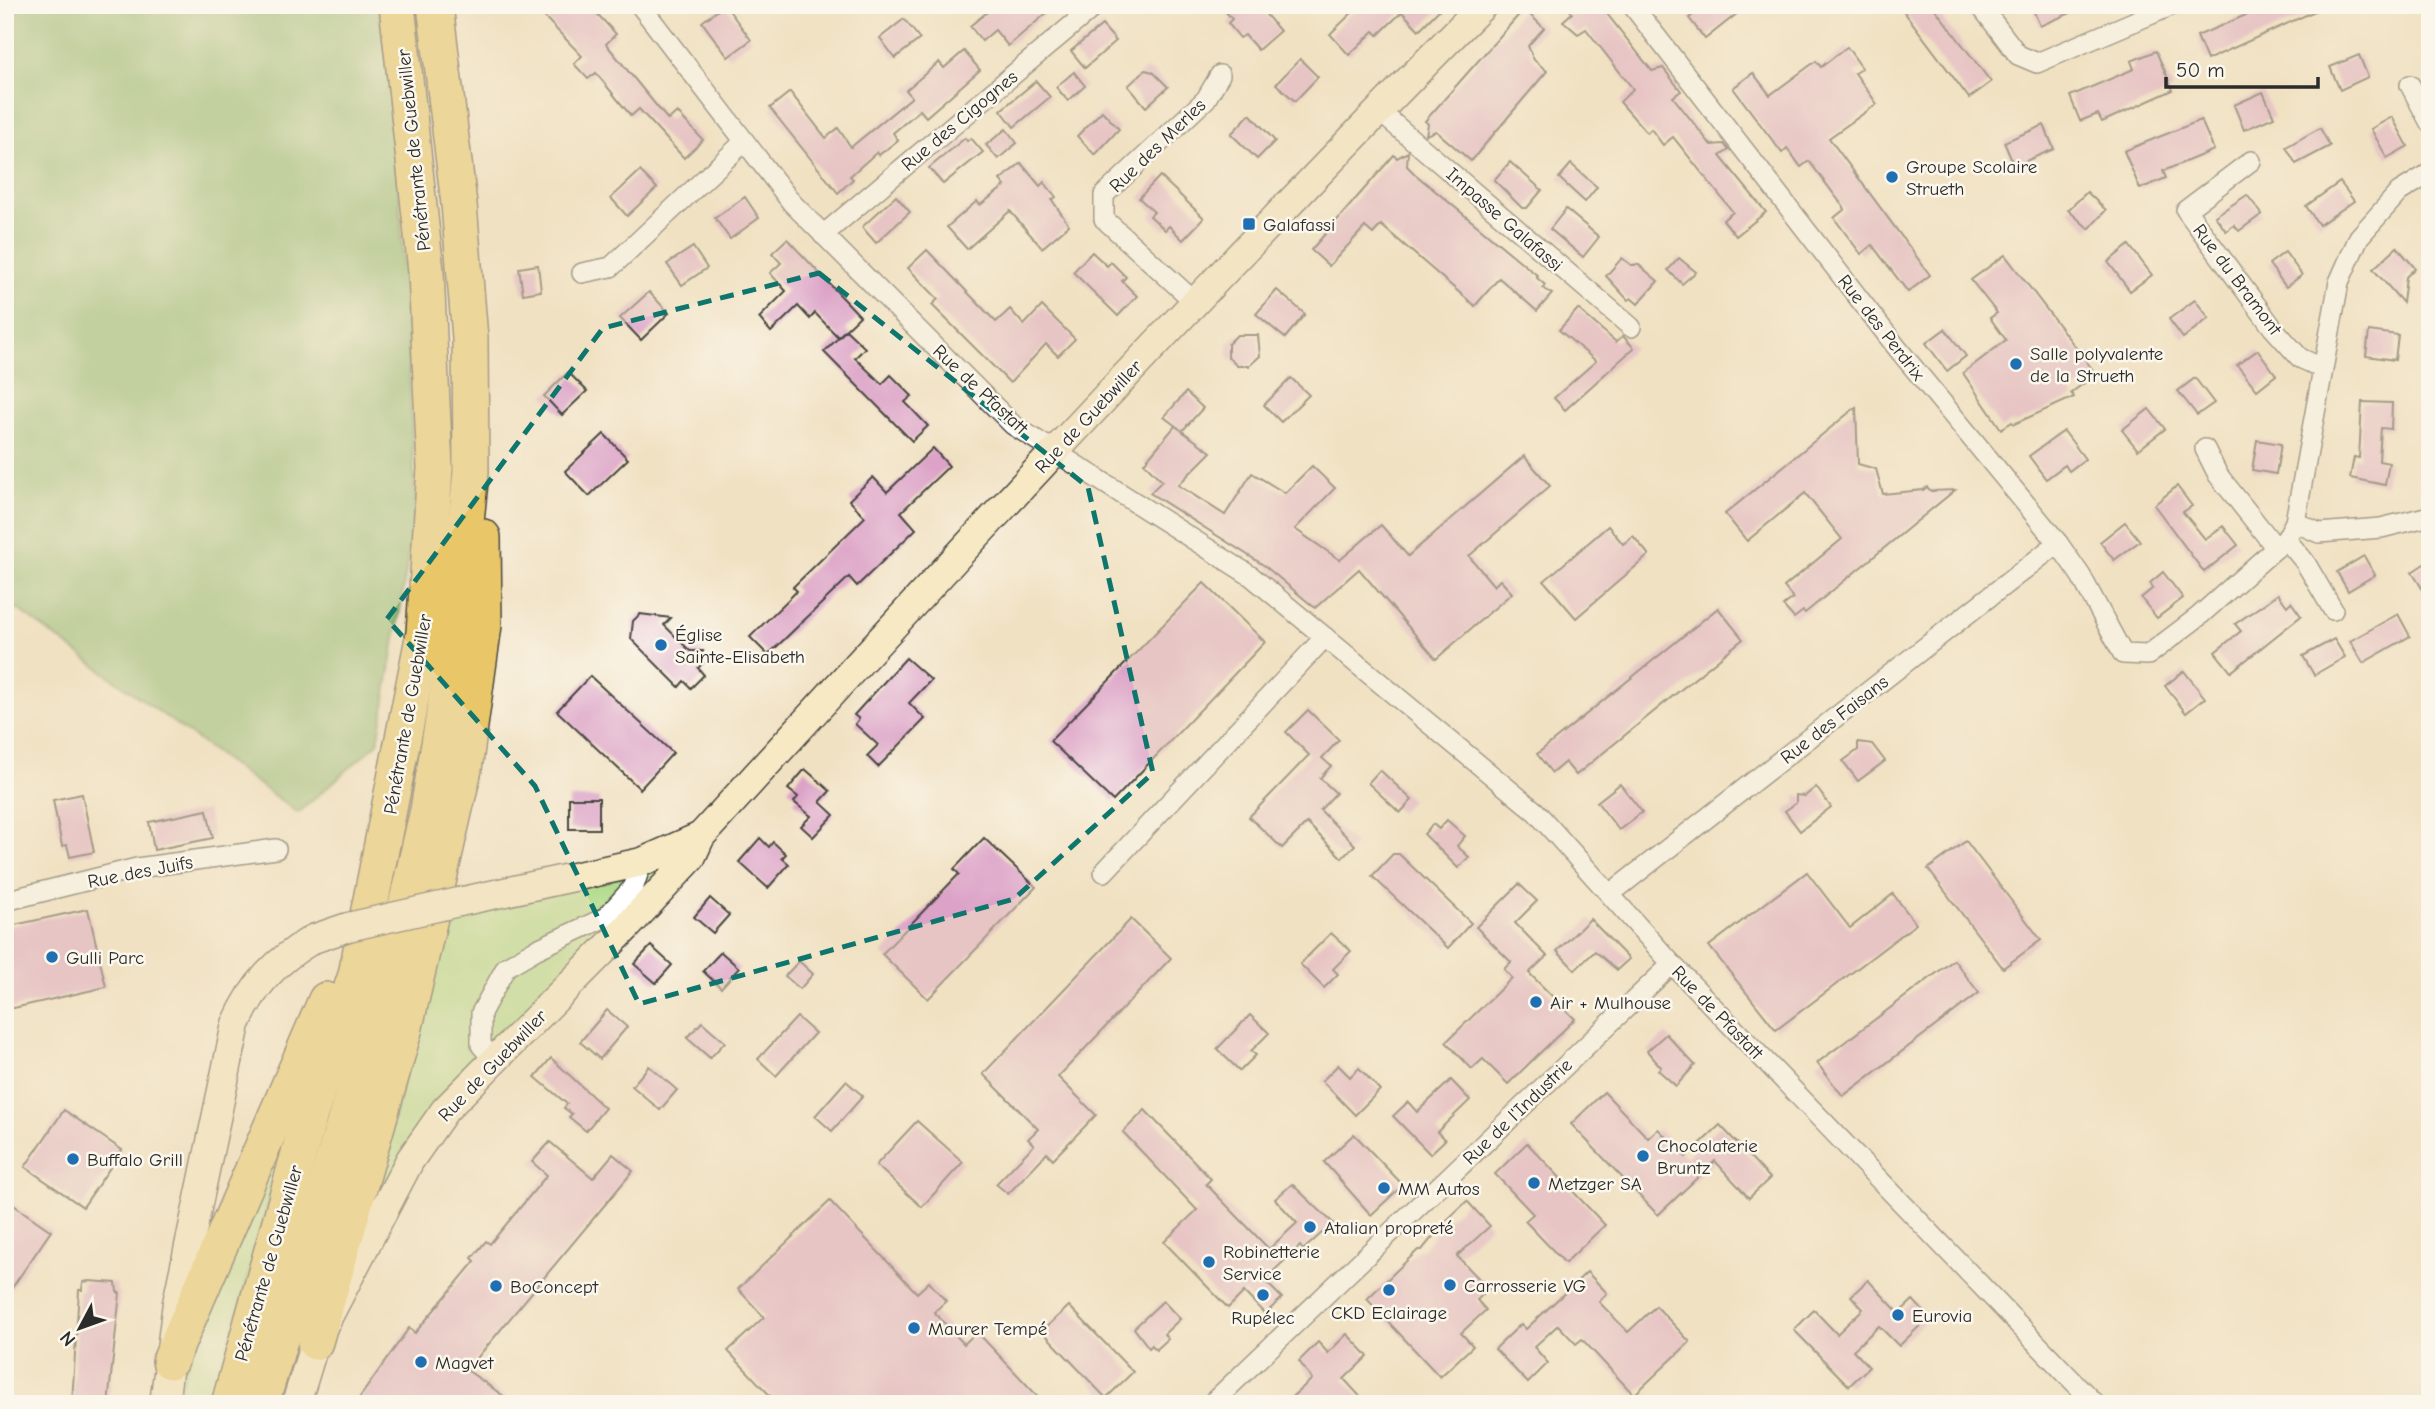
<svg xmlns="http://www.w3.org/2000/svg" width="2435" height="1409" font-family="'Comic Neue',sans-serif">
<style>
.green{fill:#add985;stroke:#6c8258;stroke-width:2}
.forest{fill:#8ab972;stroke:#5a724e;stroke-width:2}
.building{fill:#dca2c7}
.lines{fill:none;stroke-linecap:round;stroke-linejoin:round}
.street-casing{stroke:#494642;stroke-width:22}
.secondary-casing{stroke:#494642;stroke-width:31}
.highway-casing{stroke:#494642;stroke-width:38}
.street{stroke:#fff;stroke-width:19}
.secondary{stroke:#f6e9c3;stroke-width:28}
.highway{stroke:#e9c769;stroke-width:35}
.secondary-bridge-casing{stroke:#494642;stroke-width:31;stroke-linecap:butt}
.secondary-bridge{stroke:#f6e9c3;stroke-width:28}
.marked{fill:none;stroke:#0f766e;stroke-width:5;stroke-dasharray:14 9;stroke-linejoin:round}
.poi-dot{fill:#1f6fb2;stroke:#fbf7ec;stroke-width:2.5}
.labels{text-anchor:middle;stroke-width:5;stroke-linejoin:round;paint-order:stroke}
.street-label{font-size:19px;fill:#2b2b2b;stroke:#fbf7ec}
.poi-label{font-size:19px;fill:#2b2b2b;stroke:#fbf7ec;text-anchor:start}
</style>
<rect width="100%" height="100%" fill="#fbf7ec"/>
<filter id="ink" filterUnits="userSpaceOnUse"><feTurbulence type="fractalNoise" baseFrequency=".0143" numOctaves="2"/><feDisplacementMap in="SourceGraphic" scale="14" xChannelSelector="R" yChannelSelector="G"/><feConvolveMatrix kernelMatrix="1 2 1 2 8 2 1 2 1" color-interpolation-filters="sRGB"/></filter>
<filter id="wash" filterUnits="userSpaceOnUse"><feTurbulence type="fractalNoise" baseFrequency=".00686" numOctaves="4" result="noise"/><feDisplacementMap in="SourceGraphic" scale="28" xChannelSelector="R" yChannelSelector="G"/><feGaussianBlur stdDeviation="1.57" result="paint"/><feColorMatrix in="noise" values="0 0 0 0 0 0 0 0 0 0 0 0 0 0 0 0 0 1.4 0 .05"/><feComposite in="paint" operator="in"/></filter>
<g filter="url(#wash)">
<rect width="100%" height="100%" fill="#f1e1c3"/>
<g class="green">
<path d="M655,869l8,8 -288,325 -4,-2 77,-286z"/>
<path d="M300,1081l-49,187 -41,136h-34l21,-78z"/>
</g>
<path class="forest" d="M5,5h373l18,118 20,387 -38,233 -80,70 -293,-213z"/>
<g id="blocks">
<g class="building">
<path d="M533,5h56l27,29 -10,10 62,76 9,-8 26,28 -19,18 -45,-49 -8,7 -35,-43 -8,6 -14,-15 8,-8z"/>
<path d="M725,5l26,35 -23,17 -26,-35z"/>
<path d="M996,5h60l-48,41 -13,-16 -13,11 -12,-15z"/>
<path d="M1220,5h38l22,26 -22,19 -13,-15 -5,3 -12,-15 4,-4z"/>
<path d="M1360,5h84l-25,25 -17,-18 -24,23 -4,-4 -25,24 -19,-21z"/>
<path d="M1566,5h34l52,66 11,-3 18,23 -8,6 38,48 13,-1 5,6 -9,6 46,56 -30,24 -13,-16 10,-8 -60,-75 -10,8 -12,-16 -4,4 -27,-31 13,-13 -47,-60 -8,5 -15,-13 9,-8z"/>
<path d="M1705,5h43l-43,34 -16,-21z"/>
<path d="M1899,5h33l59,77 -22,16z"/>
<path d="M2031,5h58l-49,21z"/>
<path d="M2269,5h59l-121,55 -10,-24z"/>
<path d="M1524,9l20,19 -16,18 6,14 13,11 -76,90 -35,-30 -10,4 2,-11 -3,-3z"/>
<path d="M904,19l16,20 -25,19 -15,-20z"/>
<path d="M1102,25l14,16 -31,27 -14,-17z"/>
<path d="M1847,47l15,21 -7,5 22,31 -48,34 101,137 -22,17 -36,-47 -11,9 -27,-36 11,-9 -36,-48 -8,6 -14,-19 -5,5 -49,-65 20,-15 17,22 46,-34 5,6z"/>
<path d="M964,51l16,19 -54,47 -6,-7 -27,23 5,7 -19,15 -2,-3 -27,24 3,3 -15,14 -68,-85 20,-16 36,46 12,-10 13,19 61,-50 -6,-7 33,-28 5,6z"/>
<path d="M2156,51l17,39 -71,32 -4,-8 -18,7 -10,-25 64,-27 -3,-8z"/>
<path d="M2359,55l9,22 -28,13 -10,-23z"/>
<path d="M1300,59l18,18 -23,24 -19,-17z"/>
<path d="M1145,70l8,2 15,15 -22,20 -18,-21z"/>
<path d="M1074,72l11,14 -17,15 -12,-14z"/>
<path d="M1036,81l14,16 -36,30 -13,-17z"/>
<path d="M2263,92l11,25 -30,13 -10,-25z"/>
<path d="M1102,111l17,18 -24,26 -18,-19z"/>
<path d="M1250,114l25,27 -18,18 -26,-25z"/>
<path d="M2392,117l16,29 -21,12 -16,-29z"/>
<path d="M2201,120l13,30 -51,21 3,7 -26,11 -16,-38z"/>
<path d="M2044,125l10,24 -40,17 -10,-24z"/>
<path d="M2320,128l10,18 -34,18 -10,-17z"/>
<path d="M1006,129l11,14 -19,16 -12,-14z"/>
<path d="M965,138l2,3 4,-3 12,14 -40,32 -14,-16z"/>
<path d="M1408,152l-1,14 9,9 122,101 -1,2 8,7 -2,3 9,6 -15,17 -38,-33 -24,28 -94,-81 -8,9 -8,-7 -36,39 -18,-16 83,-95 3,3z"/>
<path d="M1510,162l32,28 -15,18h-5l-28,-28z"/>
<path d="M1021,163l19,23 4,-4 12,15 -4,3 17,25 -27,23 -32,-37 -43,38 -20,-22 30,-26 3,4 25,-19 -5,-6z"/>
<path d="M1571,164l26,23 -12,15 -26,-24z"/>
<path d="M640,171l17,17 -30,28 -16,-18z"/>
<path d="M1160,176l44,42 -21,22 -14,-14 -4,4 -15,-14 4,-4 -15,-14z"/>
<path d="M2340,182l14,19 -35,24 -13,-19z"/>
<path d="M2087,192l19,18 -17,19 -21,-19z"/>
<path d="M2247,195l15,19 -23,17 -5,-6 -8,6 -11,-15z"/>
<path d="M896,196l14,16 -34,31 -14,-16z"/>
<path d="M745,197l14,21 -29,21 -15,-21z"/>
<path d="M1566,209l33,28 -16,20 -33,-28z"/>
<path d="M787,239l73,77 -22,21 -23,-24 -5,6 -12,-13 -27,26 -12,-14 27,-27 -16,-18 11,-10 -9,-10z"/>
<path d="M2129,245l23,30 -22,16 -22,-29z"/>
<path d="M693,247l14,21 -25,17 -15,-21z"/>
<path d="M2397,247l18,21 -9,9 -3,26 -30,-34z"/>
<path d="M927,250l69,72 14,-13 14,16 18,-19 33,33 -17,17 -12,-12 -36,39 -78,-78 6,-6 -30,-31z"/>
<path d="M1092,252l15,14 4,-4 15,15 -4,4 15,15 -19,20 -45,-44z"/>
<path d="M2285,252l17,23 -16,12 -17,-23z"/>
<path d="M2005,255l91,119 -25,19 3,4 -60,27 -2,-2 -11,7 -38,-56 43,-33 -16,-22 7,-5 -26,-33z"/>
<path d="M1622,258l9,7h8l19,16 -20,23 -7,-6 -3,2 -22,-24z"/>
<path d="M1679,258l17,14 -14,12 -14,-14z"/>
<path d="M538,265l3,26 -18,3 -4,-26z"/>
<path d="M1277,290l28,24 -20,24 -29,-24z"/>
<path d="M649,292l20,21 -28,27 -21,-22z"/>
<path d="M2195,300l14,18 -26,20 -14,-19z"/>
<path d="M1578,309l38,33 7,-6 11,12 -69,62 -11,-12 42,-37 -37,-31z"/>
<path d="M1945,329l21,27 -19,15 -21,-28z"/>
<path d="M846,330l19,18 -10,10 27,26 9,-9 21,21 -7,6 23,24 -16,15 -88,-89z"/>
<path d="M2369,331l29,4 -3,25 -29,-4z"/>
<path d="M1237,335h21l2,21 -11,10h-12l-9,-9v-13z"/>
<path d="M2258,350l18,25 -19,15 -20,-25z"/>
<path d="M568,372l19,19 -25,24 -18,-19z"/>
<path d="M1291,378l18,17 -28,27 -17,-17z"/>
<path d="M2195,378l19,25 -17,12 -19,-24z"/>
<path d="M1186,392l17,16 -21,23 29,21 -33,33 47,30 27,-42 33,20 27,-27 23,22 -40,41 45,31 41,-35 27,31 116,-100 26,30 -81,70 25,30 6,-6 12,13 -76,66 -77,-90 -44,39 -50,-42 -115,-73 12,-12 -18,-18 31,-37 6,4 -17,-13z"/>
<path d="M2362,402l30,1 -1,26 -10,-1 -2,33 10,2 -4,22 -35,-7 4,-21 5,1z"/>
<path d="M1856,407l2,57 18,5 7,25 40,-4 4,-3 4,4 24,-1 -150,123 -2,-2 -9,7 -11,-12 10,-8 -9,-11 58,-48 -37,-46 -58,48 -22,-27z"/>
<path d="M2149,409l16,20 -27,21 -16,-20z"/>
<path d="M2064,431l21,28 -16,12 -4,-6 -19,14 -17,-23z"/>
<path d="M604,434l24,25 -39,37 -24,-25z"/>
<path d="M2257,440l24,4 -5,30 -24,-4z"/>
<path d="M933,448l16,18 -48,46 15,17 -59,57 -8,-9 -81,78 -18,-18 47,-46 -4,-4 72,-70 -16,-17 24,-23 14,15z"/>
<path d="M2177,486l15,20 -9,6 22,27 18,-13 15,19 -34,27 -50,-67z"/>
<path d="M2125,522l15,19 -26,19 -14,-18z"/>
<path d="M1608,526l15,18 10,-8 16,19 -73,63 -32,-37z"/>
<path d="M2364,556l11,19 -27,16 -11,-19z"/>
<path d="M2430,560v41l-18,-29z"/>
<path d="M2163,572l20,26 -26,20 -16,-20 12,-10 -3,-5z"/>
<path d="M1204,583l61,59 -152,159 -63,-60z"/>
<path d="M2278,594l9,12 4,-4 10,14 -70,56 -16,-20 26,-21 -6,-7z"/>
<path d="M1718,608l25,31 -167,136 -11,-13 -13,11 -15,-19z"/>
<path d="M640,614l31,4 -7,7 26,26h13l-4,8 4,4 -5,5 6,7 -13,13 -7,-7 -5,6 -48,-48 2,-18z"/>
<path d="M2398,614l12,22 -47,27 -13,-22z"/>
<path d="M2334,639l11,18 -31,18 -11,-19z"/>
<path d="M906,658l25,22 -22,23 16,16 -47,48 -11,-11 11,-11 -23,-21 4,-5 -5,-4z"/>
<path d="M2184,671l21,27 -19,15 -21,-27z"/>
<path d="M590,676l83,77 -33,36 -83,-78z"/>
<path d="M1308,710l31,30 -17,18 9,8 -11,12 16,15 -16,17 35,35 -13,13 -35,-35 -25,25 -33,-31 60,-62 -23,-23z"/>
<path d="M1858,742l14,2 13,17 -27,20 -15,-20 15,-11z"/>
<path d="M805,769l25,22 -10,11 14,13 -21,22 -12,-11 10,-10 -17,-14 4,-5 -10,-8z"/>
<path d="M1380,770l32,30 -12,13 -32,-30z"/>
<path d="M1620,784l22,28 -23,18 -22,-28z"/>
<path d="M1816,787l15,20 -31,24 -15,-20 11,-8v-8l9,1z"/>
<path d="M82,794l12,58 -24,5 -3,-12 -5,1 -9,-46z"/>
<rect x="569" y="798" width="30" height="31"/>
<path d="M207,810l6,28 -59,12 -5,-28z"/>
<path d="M1447,820l18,16 -8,10 12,11 -11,11 -34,-34 9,-10 6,5z"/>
<path d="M760,838l9,9 4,-5 13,12 -4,4 7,6 -21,24 -29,-26z"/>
<path d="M984,838l52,49 -108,112 -46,-45 77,-80 -5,-5z"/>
<path d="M1966,841l75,99 -38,28 -75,-99z"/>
<path d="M1393,854h6l72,69 -23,25 -76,-72z"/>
<path d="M1807,872l43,56 43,-34 23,30 -140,106 -67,-84z"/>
<path d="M1519,884l18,17 -22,22 32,33 -18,17 46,46 -67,65 -25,-25 -11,10 -26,-27 66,-64 -8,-9 7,-7 -35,-35z"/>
<path d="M710,898l19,17 -16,18 -19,-16z"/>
<path d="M88,909l18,78 -101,23v-83z"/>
<path d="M1131,919l40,39 -113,119 38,38 -43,44 -6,-6 -39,41 -12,-10 38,-39 -6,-6 10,-10 -55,-55z"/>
<path d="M1590,919l39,40 -12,11 -22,-19 -20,19 -18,-19z"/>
<path d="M1331,933l20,18 -18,18 5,5 -14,14 -24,-24z"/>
<path d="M651,946l21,19 -16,18 -22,-19z"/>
<path d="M721,952l18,16 -18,20 -18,-17z"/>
<path d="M1954,960l25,33 -136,103 -26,-33z"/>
<path d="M799,961l14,13 -13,15 -15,-13z"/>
<path d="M607,1010l20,17 -27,32 -20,-17z"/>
<path d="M1250,1015l19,18 -18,18 5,4 -16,16 -23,-22z"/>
<path d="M797,1017l18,16 -39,43 -18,-17z"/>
<path d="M702,1022l23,20 -15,16 -23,-20z"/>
<path d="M1666,1034l29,31 -19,21 -18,-16 3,-3 -14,-16z"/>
<path d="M551,1058l54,50 -19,23 -17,-14 3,-3 -8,-6 3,-4 -32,-27z"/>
<path d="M1338,1065l12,12 9,-9 21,22 -25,25 -33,-34z"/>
<path d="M649,1066l28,24 -17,20 -28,-24z"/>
<path d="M1451,1080l19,20 -33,32 8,8 -15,14 -37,-38 15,-14 9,10z"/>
<path d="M846,1081l17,15 -31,35 -17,-15z"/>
<path d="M1604,1092l44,46 10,-9 28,28 34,-32 50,53 -21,20 -34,-37 -57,54 -87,-91z"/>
<path d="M64,1110l58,40 -39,57 -58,-40z"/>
<path d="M1145,1110l66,69 -5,5 63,65 28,-26 -22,-24 17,-15 41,39 -30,27 -3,-4 -36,34 18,18 -17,16 -21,-22 -16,16 -64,-66 33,-32 -74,-78z"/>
<path d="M917,1121l46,41 -41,45 -46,-42z"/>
<path d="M1354,1134l49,51 -32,30 -47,-53z"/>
<path d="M550,1142l43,36 20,-24 20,17 -166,199 48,34h-160l54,-76 6,5 60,-72 -3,-3 14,-17 4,3 57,-69 -15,-13z"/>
<path d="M1527,1143l78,82 -40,38 -40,-42 8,-7 -38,-40z"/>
<path d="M5,1199l46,32 -46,67z"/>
<path d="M830,1201l87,92 12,-11 17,19 -12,11 30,32 13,-12 68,72h-267l-50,-53 36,-34 -26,-28z"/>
<path d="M1467,1201l23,25 -33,30 32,33 -12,11 9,10 -25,23 12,13 -33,31 -73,-78 51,-49h4l21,-26z"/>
<path d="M1587,1272l20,21 -8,9 29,30 28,-26 34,36 -56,53 -52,-56 -6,5 -18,-19 -24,22 14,16 -20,20 -33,-34 26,-25 5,5z"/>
<path d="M1868,1280l31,33 14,-13 16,17 -30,29 -20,-20 -26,24 16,17 -20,19 -55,-56 20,-20 23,24 26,-25 -12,-13z"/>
<path d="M89,1281l27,2 1,9 3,1 -12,111 -36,-2 7,-112h3l1,-8z"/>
<path d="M1163,1301l17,18 -16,15 4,5 -12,11 -4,-5 -3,3 -15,-20z"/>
<path d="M1069,1306l64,66 -27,26 -64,-67z"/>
<path d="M1347,1334l21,22 -24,23 23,25h-83l28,-25 -13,-18 19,-19 10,11z"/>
</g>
</g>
</g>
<g filter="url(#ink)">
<use href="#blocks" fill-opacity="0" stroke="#494642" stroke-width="2"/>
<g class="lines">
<defs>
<g id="street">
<path d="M640,5l152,198 221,222 238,151 285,236 136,152 423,440"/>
<path d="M1632,5l266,344 160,194 23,33 42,78 25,1 50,-38 88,-78 9,-17 44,-240 20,-45 40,-45 31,-19"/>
<path d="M1980,5l38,50 19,8 136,-58"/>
<path d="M2410,85l20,38"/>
<path d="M1379,111l252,216"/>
<path d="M2251,161l-65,49 87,118 27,30 22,10"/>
<path d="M823,235l273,-230"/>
<path d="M582,273l29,-6 133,-125"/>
<path d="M1196,303l-92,-84v-24l102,-96 14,-24"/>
<path d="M2205,449l13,26 58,73"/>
<path d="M2295,522l24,11 62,-5 49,-12"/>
<path d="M2286,539l19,23 28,48"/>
<path d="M1104,872l221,-235"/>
<path d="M1610,894l448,-351"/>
<path d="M5,901l132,-33 139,-19"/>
<path d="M494,1060l-13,-15v-32l25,-46 29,-17 71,-33 28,-31 8,-24"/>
<path d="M1211,1404l461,-440"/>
</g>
<g id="secondary">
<path d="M459,902l183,-40 59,-26"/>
<path d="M164,1404l13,-101 59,-279c18,-40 40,-63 77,-85"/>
<path d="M296,1404l19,-62 95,-182 35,-50 181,-182 65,-70 10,-22c256,-281 514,-561 782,-831"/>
</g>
<g id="highway">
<path d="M315,1342l89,-311 60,-262 20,-144 -1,-88"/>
<path d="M170,1361l156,-361"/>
<path d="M229,1404l81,-290 46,-139 68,-342 11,-165 -9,-197 -29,-266"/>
<path d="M261,1404l135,-455 32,-139 22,-132 21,-206 -1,-134 -11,-134 -24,-199"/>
</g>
</defs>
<use href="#street" class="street-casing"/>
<use href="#secondary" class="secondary-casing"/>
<use href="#highway" class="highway-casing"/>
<use href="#street" class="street"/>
<use href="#secondary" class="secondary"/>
<use href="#highway" class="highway"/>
<defs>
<path id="secondary-bridge" d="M313,939l35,-12 111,-25"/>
</defs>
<use href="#secondary-bridge" class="secondary-bridge-casing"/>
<use href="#secondary-bridge" class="secondary-bridge"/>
</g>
</g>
<path d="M0 0H2435V1409H0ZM819,273l269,214 65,286 -139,126 -375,105 -104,-218 -148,-167 216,-291z" fill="#f1e1c3" fill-opacity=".55" fill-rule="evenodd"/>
<path class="marked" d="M819,273l269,214 65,286 -139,126 -375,105 -104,-218 -148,-167 216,-291z"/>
<g class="poi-dot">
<circle cx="1892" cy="177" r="7"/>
<rect x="1242" y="217" width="14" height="14" rx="3.5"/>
<circle cx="2016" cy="364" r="7"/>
<circle cx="661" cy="645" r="7"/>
<circle cx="52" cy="957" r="7"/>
<circle cx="1536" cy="1002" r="7"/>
<circle cx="1643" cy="1156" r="7"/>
<circle cx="73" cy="1159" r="7"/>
<circle cx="1534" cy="1183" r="7"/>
<circle cx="1384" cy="1188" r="7"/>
<circle cx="1310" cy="1227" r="7"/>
<circle cx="1209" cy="1262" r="7"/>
<circle cx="1450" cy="1285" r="7"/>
<circle cx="496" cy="1286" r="7"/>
<circle cx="1389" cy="1290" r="7"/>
<circle cx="1263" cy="1295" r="7"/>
<circle cx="1898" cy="1315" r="7"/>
<circle cx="914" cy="1328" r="7"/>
<circle cx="421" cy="1362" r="7"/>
</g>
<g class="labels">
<g class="street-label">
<text transform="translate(959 120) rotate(-40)" y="7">Rue des Cigognes</text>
<text transform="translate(1157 145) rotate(-44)" y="7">Rue des Merles</text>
<text transform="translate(413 150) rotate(-96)" y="7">Pénétrante de Guebwiller</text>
<text transform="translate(1505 219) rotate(41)" y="7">Impasse Galafassi</text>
<text transform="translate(2238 279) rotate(53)" y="7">Rue du Bramont</text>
<text transform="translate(1882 327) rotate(52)" y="7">Rue des Perdrix</text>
<text transform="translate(981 389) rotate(43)" y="7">Rue de Pfastatt</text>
<text transform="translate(1088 416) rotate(-47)" y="7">Rue de Guebwiller</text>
<text transform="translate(407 714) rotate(-80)" y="7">Pénétrante de Guebwiller</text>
<text transform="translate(1834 719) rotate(-38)" y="7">Rue des Faisans</text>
<text transform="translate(140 871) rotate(-11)" y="7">Rue des Juifs</text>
<text transform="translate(1718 1012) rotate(46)" y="7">Rue de Pfastatt</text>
<text transform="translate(492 1065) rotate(-46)" y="7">Rue de Guebwiller</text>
<text transform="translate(1517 1111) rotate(-44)" y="7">Rue de l'Industrie</text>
<text transform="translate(268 1263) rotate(-74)" y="7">Pénétrante de Guebwiller</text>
</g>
<g class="poi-label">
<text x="1906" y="173">Groupe Scolaire<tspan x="1906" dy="22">Strueth</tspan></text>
<text x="1263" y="231">Galafassi</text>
<text x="2030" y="360">Salle polyvalente<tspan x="2030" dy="22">de la Strueth</tspan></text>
<text x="675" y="641">Église<tspan x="675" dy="22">Sainte-Elisabeth</tspan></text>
<text x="66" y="964">Gulli Parc</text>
<text x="1550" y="1009">Air + Mulhouse</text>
<text x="1657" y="1152">Chocolaterie<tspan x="1657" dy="22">Bruntz</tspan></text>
<text x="87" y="1166">Buffalo Grill</text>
<text x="1548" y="1190">Metzger SA</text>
<text x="1398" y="1195">MM Autos</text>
<text x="1324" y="1234">Atalian propreté</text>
<text x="1223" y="1258">Robinetterie<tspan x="1223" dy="22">Service</tspan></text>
<text x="1464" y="1292">Carrosserie VG</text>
<text x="510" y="1293">BoConcept</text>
<text x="1389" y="1319" text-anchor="middle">CKD Eclairage</text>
<text x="1912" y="1322">Eurovia</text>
<text x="1263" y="1324" text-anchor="middle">Rupélec</text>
<text x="928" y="1335">Maurer Tempé</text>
<text x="435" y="1369">Magvet</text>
</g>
</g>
<rect width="2435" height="1409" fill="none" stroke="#fbf7ec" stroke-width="28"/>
<g transform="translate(80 1328) rotate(229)" stroke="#fbf7ec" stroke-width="5" paint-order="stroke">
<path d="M0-5L12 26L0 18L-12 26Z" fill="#2b2b2b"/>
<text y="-10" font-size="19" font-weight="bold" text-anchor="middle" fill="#2b2b2b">N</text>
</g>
<path d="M2166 77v10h152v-10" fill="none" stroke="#2b2b2b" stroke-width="3.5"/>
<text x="2176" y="77" font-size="21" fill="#2b2b2b" stroke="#fbf7ec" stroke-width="5" paint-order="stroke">50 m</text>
</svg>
